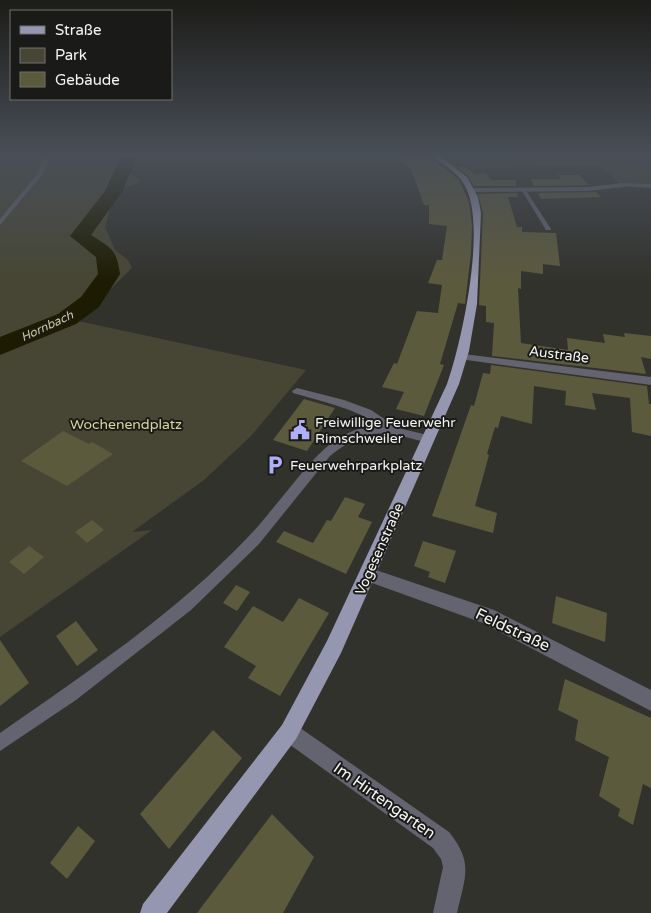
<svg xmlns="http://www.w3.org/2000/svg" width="651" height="913" font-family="'Varela Round',sans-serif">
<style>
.green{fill:#474634}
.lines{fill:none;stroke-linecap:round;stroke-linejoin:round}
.river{fill:#1d1b01;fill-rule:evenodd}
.building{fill:#5c5a3d}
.service{fill:#646471;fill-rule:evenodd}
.minor{fill:#646471;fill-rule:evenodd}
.primary{fill:#9596af;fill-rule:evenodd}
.labels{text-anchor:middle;stroke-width:4;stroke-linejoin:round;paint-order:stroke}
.far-water-label{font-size:12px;font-style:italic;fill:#cfcb92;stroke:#1a1a18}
.street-label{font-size:14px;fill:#f4f4f1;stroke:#1a1a18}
.poi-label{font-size:14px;fill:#f4f4f1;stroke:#1a1a18;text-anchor:start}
.park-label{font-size:14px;fill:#d9d59c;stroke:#1a1a18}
.near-street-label{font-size:16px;fill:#f4f4f1;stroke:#1a1a18}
</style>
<rect width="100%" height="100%" fill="#32322d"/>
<g class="green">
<path d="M0,154h139l-12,18 13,7 -1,4 -20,6 -6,9 -8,29 10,23 13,10 4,8 -54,53 228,49 -55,66 -47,44 -72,52 20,-2 -152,107z"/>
<path d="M446,154h205v32l-30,-1 -22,-20 -127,4z"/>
</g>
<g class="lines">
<path class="river" d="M122,154h16l-16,38 -31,43c21,14 25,13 29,39l-21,33 -23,17 -76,31v-18l58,-23 23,-17 17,-23 -2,-17 -26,-21 35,-45z"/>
</g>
<g class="building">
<path d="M391,154h31l12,6 25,20 10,22 3,23 -1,28 -6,51 -7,-1 -18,61 4,1 -20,51 -28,-7 8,-17 -22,-5 12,-24 3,1 20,-53 21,2 4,-28 -14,-2 9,-23h5l5,-34 -18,-2v-19h-5l-13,-36z"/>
<path d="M457,167h9l9,7 11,-1 5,7h25v6h-42l-6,-10z"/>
<path d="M558,175h21l10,10 -55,1 -3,-7h30z"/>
<path d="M596,192l5,5 -60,2 -3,-6z"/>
<path d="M517,193l1,4h-10l9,30h5v5l34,1 4,33 -17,-2v10l-22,-3v18l-3,-1 3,55 47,7 -1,-12 38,5 -2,-9 22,3 -1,-4 27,3v23l-10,-2 5,17 -154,-18 2,-33 -8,-1v-16l-7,-1 4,-92 -5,-19z"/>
<path d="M491,365l156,21 2,18h2v32l-19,-4 -2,-34 -38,-5 4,17 -31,-5 1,-14 -32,-5 -2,38 -31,-8 -3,12 -3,-1 -8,27 2,1 -14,51 22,7 -4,20 -61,-17 39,-111 3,1 9,-33 7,1z"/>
<path d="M304,399l31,9 -28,43 -34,-11z"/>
<path d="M63,431l26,13 3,-2 21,12 -46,32 -46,-25z"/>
<path d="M345,497l20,7 -7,13 14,5 -26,52 -70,-32 8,-11 29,12 14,-23 4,1z"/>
<path d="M92,520l12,10 -17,13 -12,-11z"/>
<path d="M423,541l33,10 -11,32 -17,-6 2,-5 -16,-6z"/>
<path d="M29,546l15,11 -20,17 -15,-12z"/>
<path d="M236,585l14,7 -13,19 -14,-8z"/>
<path d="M556,596l51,17 -2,29 -53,-19z"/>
<path d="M299,598l30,15 -49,83 -32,-18 8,-12 -32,-19 29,-41 30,16z"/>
<path d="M76,621l22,29 -21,16 -21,-30z"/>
<path d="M0,640l29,43 -29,23z"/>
<path d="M565,679l86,39v70l-8,-4 -10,41 -15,-9 2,-7 -21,-13 10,-39 -34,-17 3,-20 -20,-10z"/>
<path d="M213,730l29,28 -73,91 -29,-35z"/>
<path d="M272,814l42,43 -31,56h-86z"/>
<path d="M78,826l17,15 -28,38 -17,-16z"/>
</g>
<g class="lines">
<g class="service">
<path d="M46,154h5l-8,20 -43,51v-6l38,-46z"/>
<path d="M621,183l30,1v4l-32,-2z"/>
<path d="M521,189h4l26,40 -1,1h-4z"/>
<path d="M297,388l47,12 27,10 27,18 34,8 1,3 -5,4c-44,-12 -60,-17 -98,13l-71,88 -68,66 -115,90 -76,51v-18c86,-60 176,-120 249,-197 12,-12 23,-27 34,-40 26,-31 52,-71 98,-70 -27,-18 -57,-24 -88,-33l-1,-2z"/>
</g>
<g class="minor">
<path d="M621,183l4,2 -1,2 -36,4 -117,1 -4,-2 4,-2 117,-1z"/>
<path d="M463,354l188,23v8l-192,-26 -2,-2z"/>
<path d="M367,567l127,43 157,80v21l-168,-88 -122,-44 -2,-5 2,-5z"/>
<path d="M289,722l7,3 153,107c25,31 16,45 8,81h-24l10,-46 -2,-8 -8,-11 -151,-109 -3,-7 3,-7z"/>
</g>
<path class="primary" d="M429,154l11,2 27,21 11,20 3,16 -4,91 -8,47 -10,33 -118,269 -45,86 -129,174h-27l3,-9 139,-179 45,-84 120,-257c15,-42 41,-162 17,-200 -8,-14 -23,-20 -35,-30z"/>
</g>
<linearGradient id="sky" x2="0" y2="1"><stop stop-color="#1c1c19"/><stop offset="0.55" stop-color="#494f57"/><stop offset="1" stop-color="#494f57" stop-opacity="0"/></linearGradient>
<rect width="651" height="282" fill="url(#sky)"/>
<defs>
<symbol id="civic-bare" viewBox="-9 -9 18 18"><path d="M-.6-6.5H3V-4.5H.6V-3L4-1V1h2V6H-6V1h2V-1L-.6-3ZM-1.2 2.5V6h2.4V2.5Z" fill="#afaefa" stroke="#1a1a18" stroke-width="2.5" paint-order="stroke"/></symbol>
<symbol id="parking-bare" viewBox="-9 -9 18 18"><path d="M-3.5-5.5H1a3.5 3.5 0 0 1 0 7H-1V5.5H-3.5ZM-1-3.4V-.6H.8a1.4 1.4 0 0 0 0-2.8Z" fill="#afaefa" stroke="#1a1a18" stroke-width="2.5" paint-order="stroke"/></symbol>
</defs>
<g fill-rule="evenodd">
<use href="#civic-bare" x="286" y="416" width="28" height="28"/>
<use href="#parking-bare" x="261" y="451" width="28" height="28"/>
</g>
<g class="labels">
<g class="far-water-label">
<text transform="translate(47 326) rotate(-25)" y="4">Hornbach</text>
</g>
<g class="street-label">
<text transform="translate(559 354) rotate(7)" y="5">Austraße</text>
<text transform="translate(379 549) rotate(-66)" y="5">Vogesenstraße</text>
</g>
<g class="poi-label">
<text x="315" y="427">Freiwillige Feuerwehr<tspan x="315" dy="16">Rimschweiler</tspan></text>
<text x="290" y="470">Feuerwehrparkplatz</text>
</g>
<g class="park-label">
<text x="126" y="429">Wochenendplatz</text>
</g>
<g class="near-street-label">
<text transform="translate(513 629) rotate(25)" y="6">Feldstraße</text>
<text transform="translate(385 800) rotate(35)" y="6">Im Hirtengarten</text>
</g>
</g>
<rect x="10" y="10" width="162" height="90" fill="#1a1a18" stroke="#71716f"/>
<rect x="20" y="26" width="25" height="8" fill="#9596af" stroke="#71716f"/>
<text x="55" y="35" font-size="15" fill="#f4f4f1">Straße</text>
<rect x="20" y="48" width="25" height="15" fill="#474634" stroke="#71716f"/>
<text x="55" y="60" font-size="15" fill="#f4f4f1">Park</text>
<rect x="20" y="72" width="25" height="15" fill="#5c5a3d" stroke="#71716f"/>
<text x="55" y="85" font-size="15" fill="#f4f4f1">Gebäude</text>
</svg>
